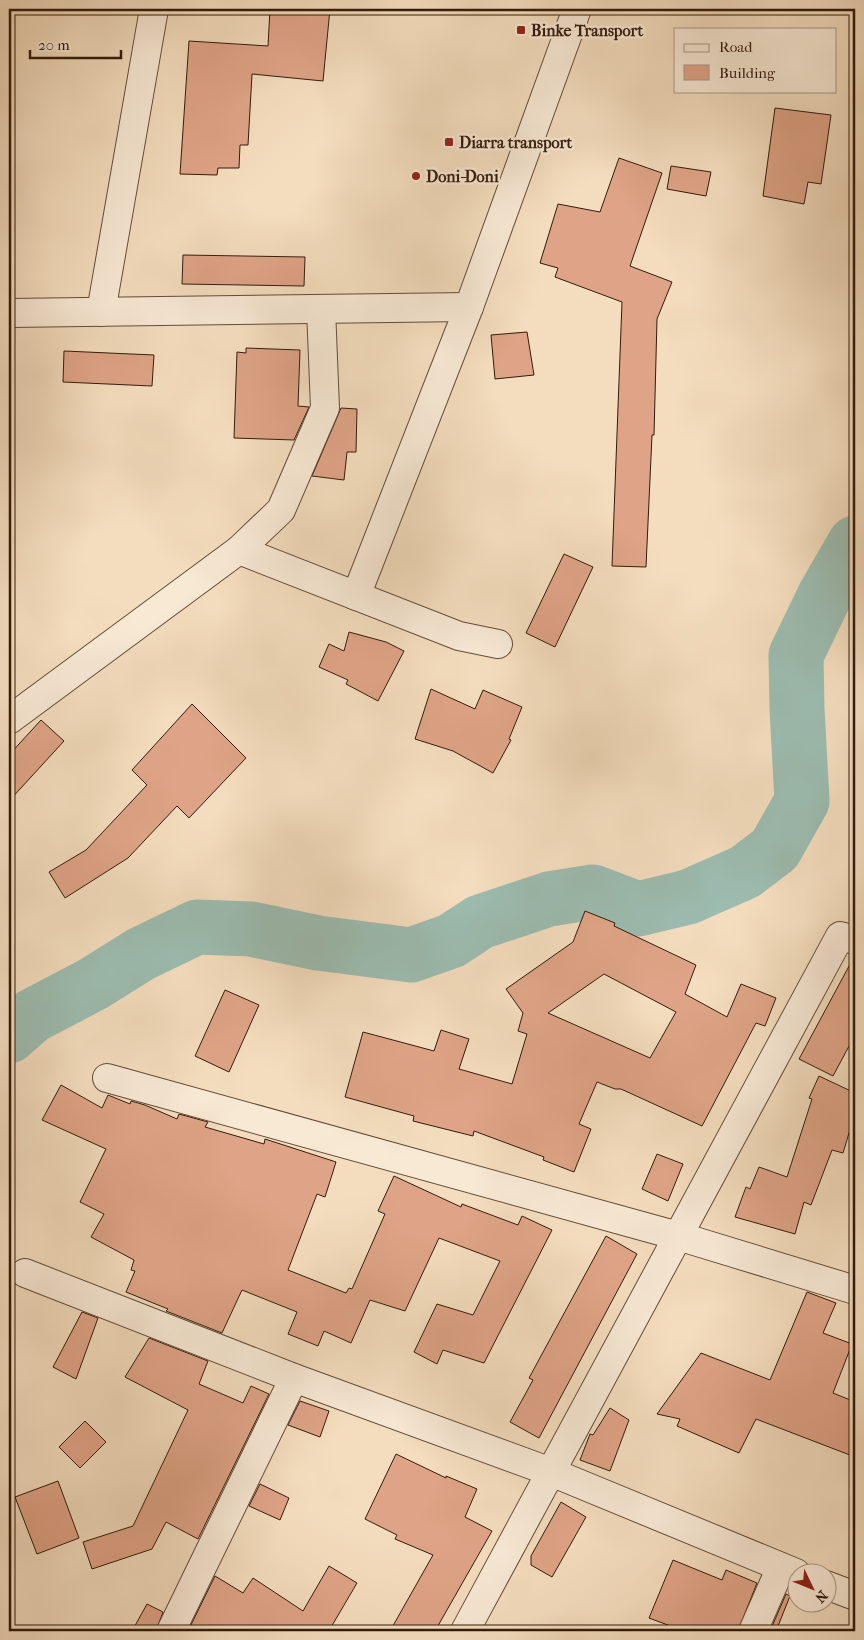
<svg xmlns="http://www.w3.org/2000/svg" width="864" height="1640" font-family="'IM FELL French Canon',serif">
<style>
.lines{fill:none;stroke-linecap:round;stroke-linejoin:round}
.river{stroke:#9cbcb0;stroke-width:55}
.building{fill:#dfa487;stroke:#331b0c;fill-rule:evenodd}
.minor-casing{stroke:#634c38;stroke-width:30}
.minor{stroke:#f8e9d5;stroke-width:28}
.poi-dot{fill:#8f2418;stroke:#f8e9d5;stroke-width:2}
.labels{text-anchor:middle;stroke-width:5;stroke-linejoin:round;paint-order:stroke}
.poi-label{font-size:16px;font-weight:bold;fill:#331b0c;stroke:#f8e9d5;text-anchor:start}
</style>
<rect width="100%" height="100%" fill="#f4ddbe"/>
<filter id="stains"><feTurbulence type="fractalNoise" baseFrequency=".004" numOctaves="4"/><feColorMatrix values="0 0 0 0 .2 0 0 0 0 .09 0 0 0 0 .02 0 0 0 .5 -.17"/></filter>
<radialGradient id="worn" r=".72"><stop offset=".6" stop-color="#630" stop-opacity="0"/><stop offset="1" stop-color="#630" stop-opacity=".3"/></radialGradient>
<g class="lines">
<path class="river" d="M9,1036l23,-20 61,-32 48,-30 56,-27 54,2 67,14 93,12 40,-14 29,-19 69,-23 44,-7 45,17 50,-12 57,-25 30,-23 27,-48 -5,-92 -1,-54 29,-60 30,-52"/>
</g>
<g class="building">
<path d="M270,9h60l-7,72 -71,-7 -4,71h-8l-1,23h-21l-1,7 -37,-1 9,-133 79,5z"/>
<path d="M775,108l56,7 -10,69 -13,-2 -4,22 -41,-8z"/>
<path d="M619,158l43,15 -32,93 42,16 -15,37 -3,116h-2l-6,132 -34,-1 10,-264 -67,-25 3,-9 -18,-5 18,-59 42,8z"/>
<path d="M671,166l40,6 -5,24 -39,-7z"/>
<path d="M183,255l122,2 -1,29 -122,-2z"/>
<path d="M527,332l7,43 -39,4 -4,-44z"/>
<path d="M246,348l54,2 -2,56 11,1 -15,33 -60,-2 3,-86 9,1z"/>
<path d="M64,351l90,4 -2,31 -89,-4z"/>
<path d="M341,408l16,1 -1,43h-9l-3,28 -32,-4z"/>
<path d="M564,554l29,13 -38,80 -29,-14z"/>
<path d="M349,632l37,10 18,9 -26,50 -32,-17 2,-4 -29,-13 10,-23 15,7z"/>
<path d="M431,689l44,20 8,-19 39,17 -13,32 2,1 -18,33 -40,-22 -38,-12z"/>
<path d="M192,704l54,54 -57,60 -12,-12 -49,52 -63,40 -16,-26 37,-22 61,-65 -15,-15z"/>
<path d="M41,720l23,21 -55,60v-46z"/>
<path d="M585,911l30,12 -1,3 82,39 -11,29 42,23 14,-33 35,14 -11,28 -9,-3 -54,103 -81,-37h-6l-18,-7 -18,42 12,5 -17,43 -31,-12 1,-3 -70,-26 -1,5 -60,-15 1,-5 -69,-19 18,-65 71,19 7,-21 28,9 -10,30 53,15 15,-50 -9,-3 5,-18 -17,-24 67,-47zM604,974l72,38 -26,46 -102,-45z"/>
<path d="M855,955v80l-22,41 -34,-17z"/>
<path d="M225,990l34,15 -30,67 -34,-16z"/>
<path d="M819,1076l36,17v20l-12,40 -11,-3 -21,55 -7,-3 -9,32 -60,-17 11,-30 4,2 9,-22 28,10 25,-78 -3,-1z"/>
<path d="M61,1085l41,23 6,-13 22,9 1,-3 14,4 32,14 2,-5 29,8 -3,5 59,17 1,-5 71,23 -11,35 -8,-3 -29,76 58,23 3,-5 3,1 33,-75 -7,-3 16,-35 67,31 1,-3 56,21 4,-9 30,14 -68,133 -41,-13 -6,14 -23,-12 23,-48 36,11 27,-54 -61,-23 -34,73 -35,-11 -19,43 -27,-12 -6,15 -30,-12 9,-22 -55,-22 -20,43 -56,-22 2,-2 -42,-17 9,-21 -4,-1 3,-10 -43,-23 13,-23 -24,-12 26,-53 -64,-29z"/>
<path d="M657,1154l26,10 -15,37 -26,-12z"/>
<path d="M606,1236l31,18 -98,184 -29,-16 23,-42 -4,-2z"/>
<path d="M807,1292l29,11 -13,30 29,11 -19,49 22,9v55l-99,-38 -17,34 -62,-27 3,-7 -23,-5 44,-61 69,27z"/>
<path d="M82,1312l16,6 -22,61 -23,-12z"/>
<path d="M149,1338l59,23 -9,23 44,19 8,-17 18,8 -71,145 -32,-17 -14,27 -60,20 -9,-27 50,-16 55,-116 -63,-33z"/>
<path d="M300,1401l29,10 -9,26 -32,-12z"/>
<path d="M610,1408l19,12 -19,51 -30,-11 10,-26 3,1z"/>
<path d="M85,1421l21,21 -26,26 -21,-21z"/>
<path d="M396,1454l50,24v-2l31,13 -12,28 27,14 -57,100h-45l43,-76 -38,-16 2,-4 -32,-16z"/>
<path d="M58,1481l21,57 -42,16 -22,-57z"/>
<path d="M260,1484l29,14 -9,22 -31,-14z"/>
<path d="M561,1502l25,15 -34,60 -21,-12v-9z"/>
<path d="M673,1560l49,20 4,-10 31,13 -19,48h-54l-35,-13z"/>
<path d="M329,1566l28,17 -27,46 4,2h-146l27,-55 28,17 10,-15 50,33z"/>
<path d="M786,1594l4,2 -14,35h-6z"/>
<path d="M147,1604l16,8 -7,19h-24z"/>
</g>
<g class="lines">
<defs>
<g id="minor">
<path d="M101,312l53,-303"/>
<path d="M9,313l460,-6"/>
<path d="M239,550l220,86 39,8"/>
<path d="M356,596l113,-289 108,-298"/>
<path d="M9,720l230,-170 42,-40 44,-102 -4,-99"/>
<path d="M107,1078l571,158 177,54"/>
<path d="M25,1273l269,105 257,94 245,101"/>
<path d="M826,1585l29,11"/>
<path d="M171,1631l123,-253"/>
<path d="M465,1631l375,-695 15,4"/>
<path d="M753,1631l28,-64"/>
</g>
</defs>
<use href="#minor" class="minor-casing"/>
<use href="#minor" class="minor"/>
</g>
<g class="poi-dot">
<rect x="516" y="25" width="10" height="10" rx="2.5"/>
<rect x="444" y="137" width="10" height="10" rx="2.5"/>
<circle cx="416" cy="176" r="5"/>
</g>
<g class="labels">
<g class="poi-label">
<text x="531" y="36">Binke Transport</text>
<text x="459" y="148">Diarra transport</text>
<text x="426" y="182">Doni-Doni</text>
</g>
</g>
<rect width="864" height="1640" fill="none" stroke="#f4ddbe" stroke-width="30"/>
<rect x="10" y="10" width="844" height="1620" fill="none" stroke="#331b0c" stroke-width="2.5"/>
<rect x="15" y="15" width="834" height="1610" fill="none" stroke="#331b0c"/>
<rect x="674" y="28" width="162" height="65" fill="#f8e9d5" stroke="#a99785"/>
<rect x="684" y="44" width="25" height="8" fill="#f8e9d5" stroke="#a99785"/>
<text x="719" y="52" font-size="15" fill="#331b0c">Road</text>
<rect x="684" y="65" width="25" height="15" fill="#dfa487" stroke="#a99785"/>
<text x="719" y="78" font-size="15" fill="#331b0c">Building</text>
<g transform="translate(812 1588) rotate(133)"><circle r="24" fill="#f8e9d5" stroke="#a99785"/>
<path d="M0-4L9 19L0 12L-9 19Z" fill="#8f2418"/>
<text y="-8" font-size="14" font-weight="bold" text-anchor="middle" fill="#331b0c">N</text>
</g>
<path d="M30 50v8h91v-8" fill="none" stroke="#331b0c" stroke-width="2.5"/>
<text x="38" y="50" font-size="15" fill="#331b0c" stroke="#f8e9d5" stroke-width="4" paint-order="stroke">20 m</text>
<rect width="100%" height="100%" filter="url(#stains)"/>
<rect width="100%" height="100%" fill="url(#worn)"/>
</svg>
